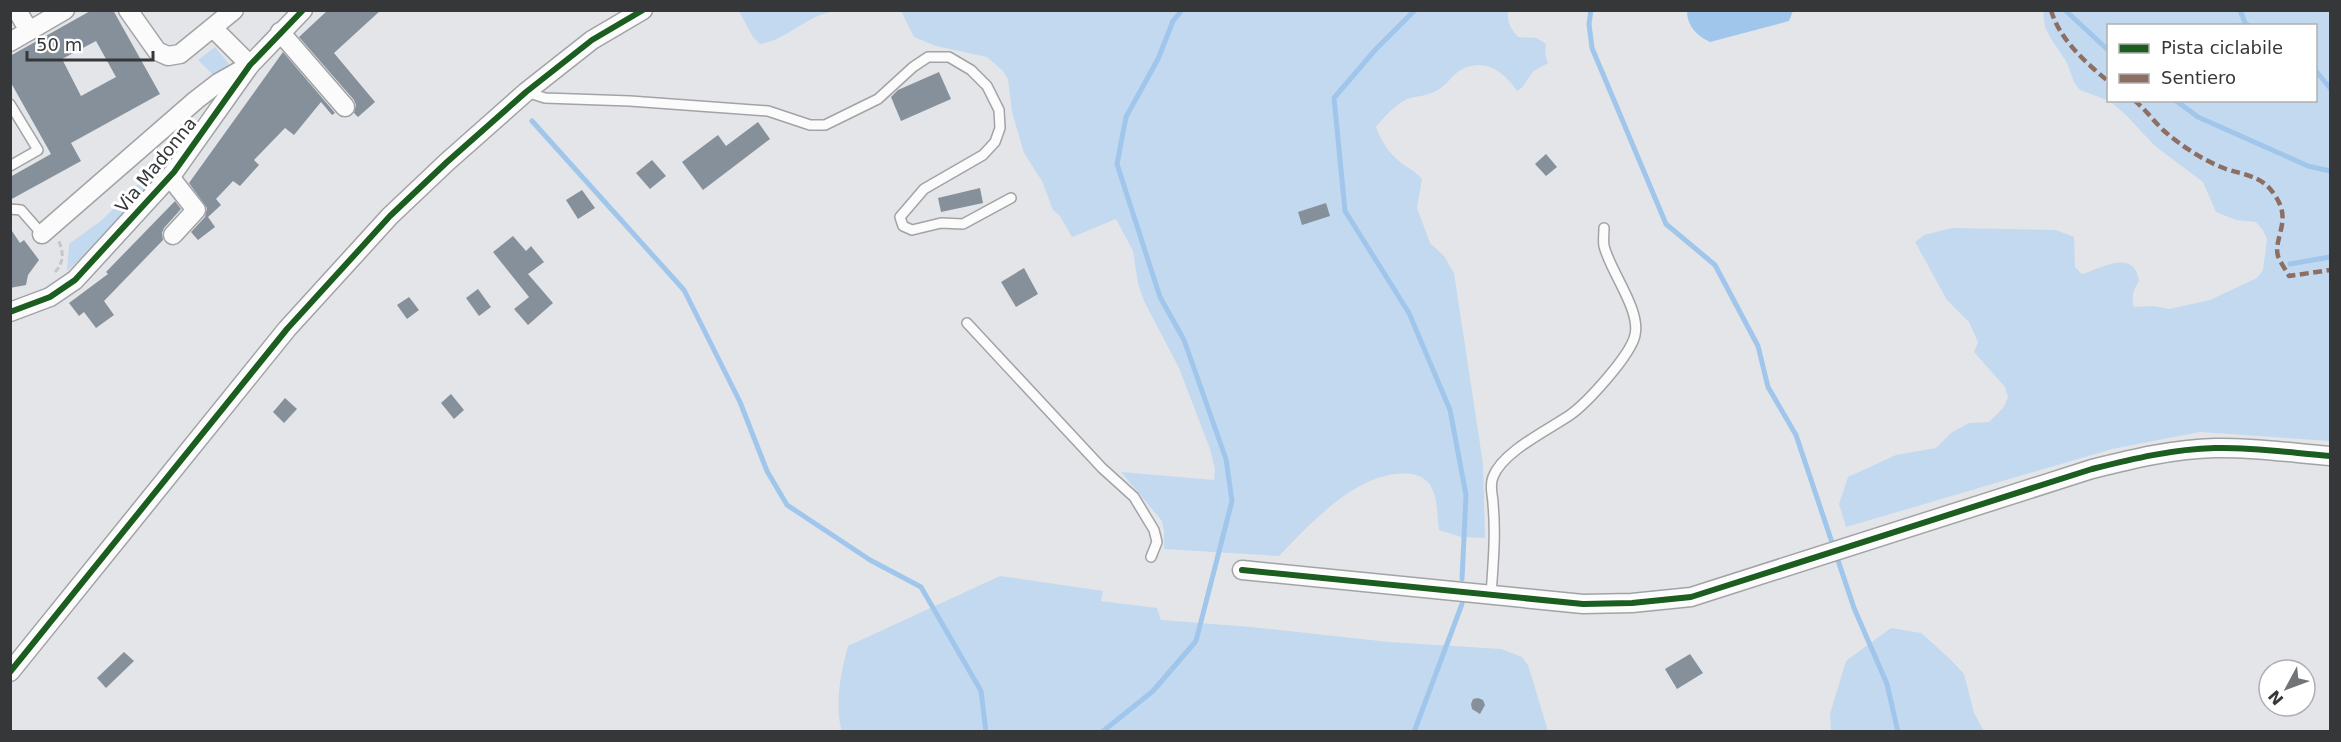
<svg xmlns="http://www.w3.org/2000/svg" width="2341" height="742" font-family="'DejaVu Sans',sans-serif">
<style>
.green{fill:#c3d9f0;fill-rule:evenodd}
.water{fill:#a1c6ec}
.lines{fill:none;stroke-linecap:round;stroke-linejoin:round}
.stream{stroke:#a1c6ec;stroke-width:5}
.building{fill:#86909a;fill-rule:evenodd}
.service-casing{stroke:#a2a3a5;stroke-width:12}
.minor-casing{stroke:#a2a3a5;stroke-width:21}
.path{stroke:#c6c6c7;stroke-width:3;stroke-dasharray:6 3;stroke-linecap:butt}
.service{stroke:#fbfbfc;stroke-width:9}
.minor{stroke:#fbfbfc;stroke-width:18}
.quiet{stroke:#8d6e63;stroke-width:4.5;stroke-dasharray:9 4.5;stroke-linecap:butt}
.cycleway-casing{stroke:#fff;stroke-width:10}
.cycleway{stroke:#1b5e20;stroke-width:6}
.labels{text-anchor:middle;stroke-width:6;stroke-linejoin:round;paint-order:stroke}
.street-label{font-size:18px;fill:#363739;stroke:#fff}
</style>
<rect width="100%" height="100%" fill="#e3e5e8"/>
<g class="green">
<path d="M739,11h96c-28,4 -48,29 -75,33l-7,-7z"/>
<path d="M901,11h607c-1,11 2,17 10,26l19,1 9,6 -1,10 3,9c-7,4 -14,6 -18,13 -5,7 -5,10 -13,15 -15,-22 -37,-36 -62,-17 -6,6 -13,15 -21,18 -8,4 -18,4 -27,7 -12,6 -23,18 -31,28 4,12 13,26 23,34 8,7 16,9 23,18l-5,29 13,35 14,13 10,17 29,191 2,74 -24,-1 -22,-7c-2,-13 -1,-30 -7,-41 -3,-9 -13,-14 -21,-15 -51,-6 -100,49 -132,82l-115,-7v-18l-2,-10 -41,-49 93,8 1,-10 -5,-21 -31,-81 -35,-67 -6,-18 -5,-32 -17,-32 -44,18 -12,-21 -7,-6 -11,-29 -18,-28 -12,-41 -4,-33 -5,-8 -16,-14 -51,-11 -22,-9z"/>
<path d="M2043,11h287v430l-130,-9 -88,17 -266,78 -7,-23 9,-27 48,-22 40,-7 15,-15 18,-10 20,-1 15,-15 4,-10 -3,-10 -31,-35 4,-10 -9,-20 -22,-22 -32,-58 9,-7 28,-7 104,2 18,7 1,30 7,7c21,-6 52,-26 57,7 -6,9 -8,16 -5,26l19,-1 16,3 41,-9 47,-22 6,-8 4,-31 -4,-9 -7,-8 -20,-2 -20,-8 -13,-30 -48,-36 -29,-31 -16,-14 -30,-11 -6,-8 -7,-19 -17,-26 -5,-10zM2108,26h208v74h-208z"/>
<path d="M215,47l14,17 -14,13 -17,-17z"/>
<path d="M164,159l6,2c-32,40 -65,76 -103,110l2,-27 33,-24z"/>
<path d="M1000,576l103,15 -2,10 56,7 4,12 90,7 138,15 112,7 21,8 6,8 20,66 -706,1c-8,-27 -1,-60 6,-86z"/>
<path d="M1891,628l30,5 29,26 14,15 10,39 10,18h-153l-1,-17 16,-53z"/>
</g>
<path class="water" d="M1687,11v-1l106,1 -4,10 -79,21c-13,-6 -23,-16 -23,-31z"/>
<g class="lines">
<g class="stream">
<path d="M1415,10l-39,39 -42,49 11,113 64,102 41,97 16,85 -4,84"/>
<path d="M1591,10l-2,14 3,24 74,176 49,41 43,81 10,41 28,48 58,173 33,76 11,48"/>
<path d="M2065,10l43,40"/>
<path d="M2240,10l5,13 4,3"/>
<path d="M2316,71l14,17"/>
<path d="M2175,100l23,17 110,49 22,5"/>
<path d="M532,121l152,169 56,112 27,69 20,34 83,55 51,27 60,104 5,41"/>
<path d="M2290,264l40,-7"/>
<path d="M1102,732l51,-41 43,-50 36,-140 -6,-42 -42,-119 -24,-43 -43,-133 9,-47 32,-58 15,-38 9,-11"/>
<path d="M1414,732l48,-128"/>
</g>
</g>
<g class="building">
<path d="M92,10h21l47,84 -89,49 10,18 -71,39v-23l41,-23 -41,-73v-25zM96,41l20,36 -35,19 -19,-37z"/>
<path d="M328,10h53l-47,43 41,49 -17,15 -4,-4 2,-8 -2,-5 -55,-63z"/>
<path d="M283,52l52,61 -3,2 -11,-13 -27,33 -9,-7 -31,32 5,5 -19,21 -7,-5 -17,18 5,6 -13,12 7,10 -17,13 -7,-8 14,-15 2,-9 -18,-25z"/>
<path d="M939,72l12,27 -50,22 -10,-24 7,-7z"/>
<path d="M758,122l12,17 -67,51 -21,-28 36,-27 8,11z"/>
<path d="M1546,154l11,13 -11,9 -11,-12z"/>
<path d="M652,160l14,16 -16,13 -14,-16z"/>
<path d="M980,188l3,15 -42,9 -3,-14z"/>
<path d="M582,190l13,18 -17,11 -12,-19z"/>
<path d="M175,201l6,8 -17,19 -2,5 1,7 -59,61 10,14 -18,13 -12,-16 -5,4 -10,-13 39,-29 -2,-2z"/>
<path d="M1326,203l4,13 -28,9 -4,-13z"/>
<path d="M10,228l10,15 4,-3 15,20 -11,15 -2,10 -16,3z"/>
<path d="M513,236l13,15 5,-5 13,16 -16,12 25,29 -25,22 -14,-16 15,-12 -36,-45z"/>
<path d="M1024,268l14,26 -22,13 -15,-25z"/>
<path d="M478,289l13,18 -12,9 -13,-18z"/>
<path d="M409,297l10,13 -12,9 -10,-14z"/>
<path d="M451,394l13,16 -10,9 -13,-16z"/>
<path d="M285,398l12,11 -13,14 -11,-11z"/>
<path d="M124,652l10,9 -28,27 -9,-10z"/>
<path d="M1690,654l13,19 -26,16 -12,-20z"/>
<path d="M1478,698l5,2 2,5 -5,9 -8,-5 -1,-5 2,-5z"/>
</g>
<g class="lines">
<defs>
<g id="service">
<path d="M526,92l19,6 85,3 138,10 42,14h15l53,-26 35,-32 15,-10h21l22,13 16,16 12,24 1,18 -5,14 -12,13 -59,34 -24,28 3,9 9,4 29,-7 22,1 48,-26"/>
<path d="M10,104l28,46 -28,16"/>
<path d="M10,209l11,1 21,24"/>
<path d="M967,323l135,145 32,29 20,33 3,12 -6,15"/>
<path d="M1491,595c2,-30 5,-61 2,-91 0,-9 -4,-18 0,-27 9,-25 55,-47 77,-62 17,-12 61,-60 65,-80 6,-25 -25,-64 -31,-89 -1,-6 0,-12 0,-18"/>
</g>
<g id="minor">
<path d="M17,10l12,21"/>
<path d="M128,10l29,41 11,5 12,-2 54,-44"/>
<path d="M280,32l65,75"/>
<path d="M10,42l55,-32"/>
<path d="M170,177l26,33 -23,25"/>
<path d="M42,234l154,-134 22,-17 32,-18 -37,-37"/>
<path d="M10,312l40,-15 25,-17 99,-108 76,-107 53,-55"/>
<path d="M1242,570l341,34 49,-1 59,-6 401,-128c40,-10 81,-20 123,-21 38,-1 78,5 115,8"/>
<path d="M10,672l277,-343 103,-113 57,-54 79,-70 66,-52 51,-30"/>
</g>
</defs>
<use href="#service" class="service-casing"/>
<use href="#minor" class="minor-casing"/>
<path class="path" d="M55,272c9,-9 9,-21 3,-32"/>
<use href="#service" class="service"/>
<use href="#minor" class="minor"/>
<g class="quiet">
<path d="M2051,10c8,29 35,53 57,71"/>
<path d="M2134,100c11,9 19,20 29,30 17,15 41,31 63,39 22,7 37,7 50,28 16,24 -3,42 2,59 2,6 8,14 11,20l41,-6"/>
</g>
<defs>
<g id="cycleway">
<path d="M10,312l40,-15 25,-17 99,-108 76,-107 53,-55"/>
<path d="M1242,570l341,34 49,-1 59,-6 401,-128c40,-10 81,-20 123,-21 38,-1 78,5 115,8"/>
<path d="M10,672l277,-343 103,-113 57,-54 79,-70 66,-52 51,-30"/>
</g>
</defs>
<use href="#cycleway" class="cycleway-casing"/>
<use href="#cycleway" class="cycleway"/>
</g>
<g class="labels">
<g class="street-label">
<text transform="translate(156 165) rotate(-51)" y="6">Via Madonna</text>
</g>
</g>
<rect width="2341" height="742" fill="none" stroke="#363739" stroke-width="24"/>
<rect x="2107" y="24" width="210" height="78" fill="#ffffff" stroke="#afafb0" stroke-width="1.5"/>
<rect x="2119" y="44" width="30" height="9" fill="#1b5e20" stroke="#afafb0" stroke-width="1.5"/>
<text x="2161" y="54" font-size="18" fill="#363739">Pista ciclabile</text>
<rect x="2119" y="74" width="30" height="9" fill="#8d6e63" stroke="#afafb0" stroke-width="1.5"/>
<text x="2161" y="84" font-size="18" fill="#363739">Sentiero</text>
<g transform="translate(2287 688) rotate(229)"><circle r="28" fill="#ffffff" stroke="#afafb0" stroke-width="1.5"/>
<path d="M0-4.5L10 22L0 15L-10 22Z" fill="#737476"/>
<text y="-9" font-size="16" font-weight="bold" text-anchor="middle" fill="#363739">N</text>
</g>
<path d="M27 51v9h126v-9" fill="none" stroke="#363739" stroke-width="3"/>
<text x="36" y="51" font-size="18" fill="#363739" stroke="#ffffff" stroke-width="4.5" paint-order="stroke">50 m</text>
</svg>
